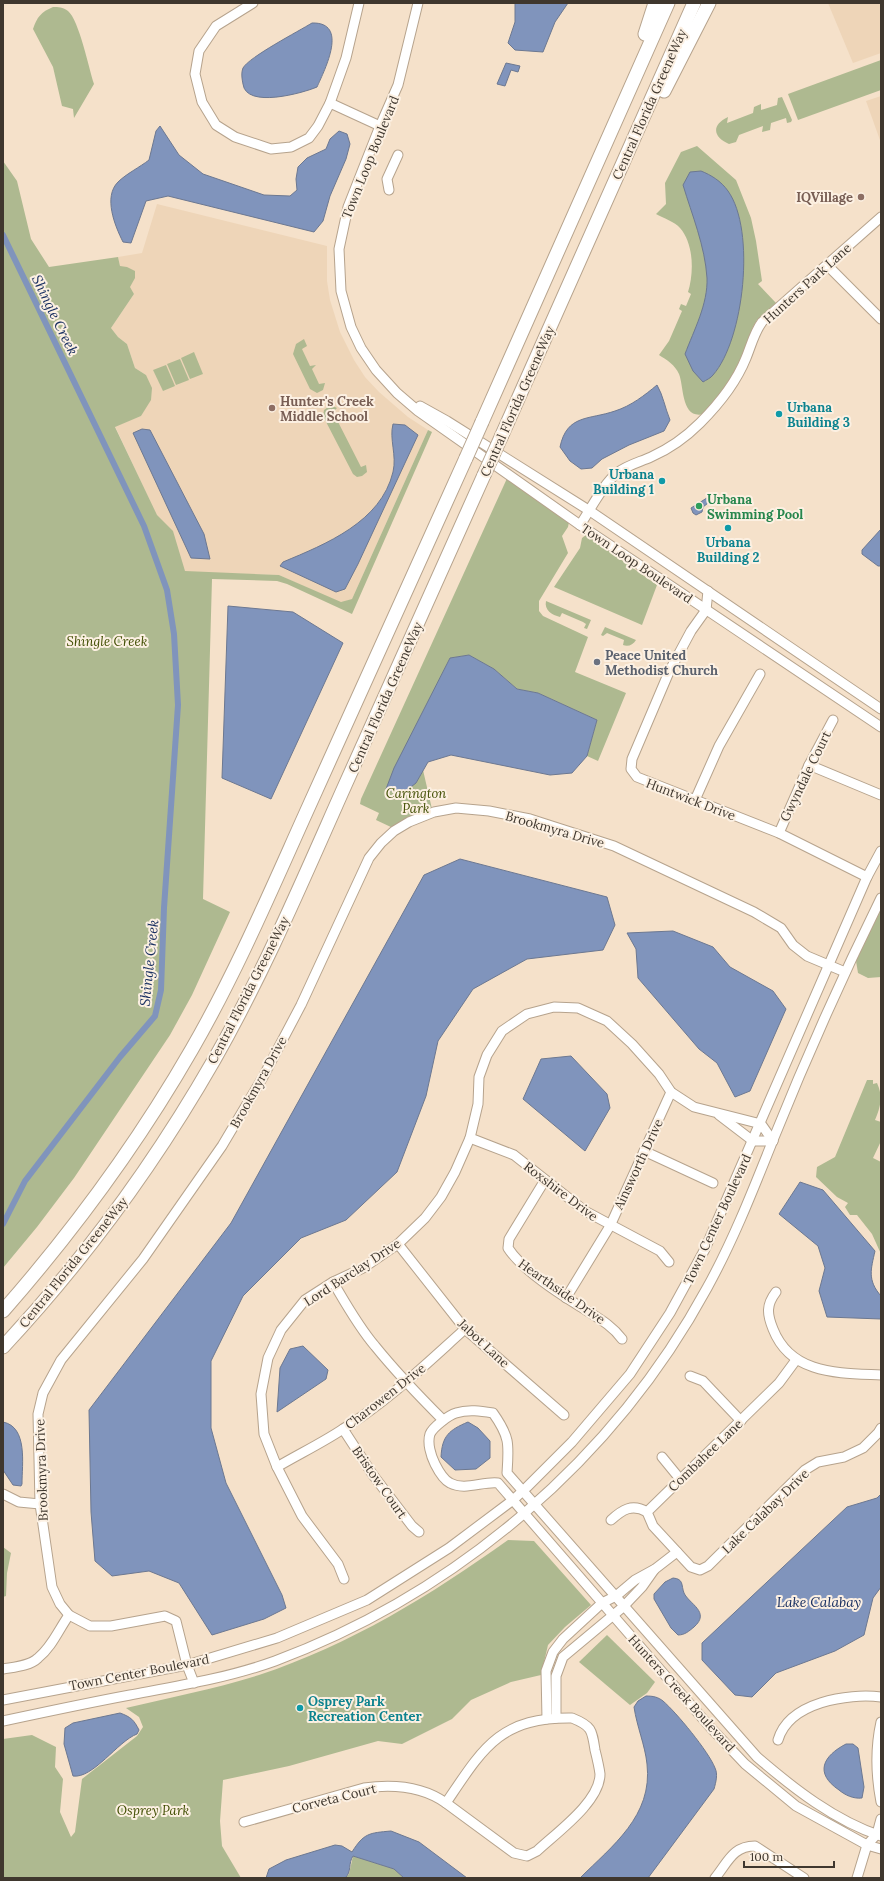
<svg xmlns="http://www.w3.org/2000/svg" width="884" height="1881" font-family="Lora,serif">
<style>
.built{fill:#eed5b8}
.green{fill:#aeb990}
.water{fill:#8094bc;stroke:#6c7891}
.lines{fill:none;stroke-linecap:round;stroke-linejoin:round}
.canal{stroke:#8094bc;stroke-width:6}
.minor-casing{stroke:#b6a38d;stroke-width:11}
.highway-casing{stroke:#b6a38d;stroke-width:15}
.minor{stroke:#fff;stroke-width:9}
.highway{stroke:#fff;stroke-width:13}
.highway-bridge-casing{stroke:#b6a38d;stroke-width:15;stroke-linecap:butt}
.highway-bridge{stroke:#fff;stroke-width:13}
.education-dot{fill:#8d6e63;stroke:#fcf0e2;stroke-width:1.5}
.culture-dot{fill:#0f9aa8;stroke:#fcf0e2;stroke-width:1.5}
.leisure-dot{fill:#2e9e5b;stroke:#fcf0e2;stroke-width:1.5}
.worship-dot{fill:#6b7280;stroke:#fcf0e2;stroke-width:1.5}
.labels{text-anchor:middle;stroke-width:4;stroke-linejoin:round;paint-order:stroke}
.street-label{font-size:13px;fill:#3f372e;stroke:#fcf0e2}
.education-label{font-size:13px;font-weight:bold;fill:#785e54;stroke:#fcf0e2;text-anchor:end}
.culture-label{font-size:13px;font-weight:bold;fill:#0d838f;stroke:#fcf0e2;text-anchor:start}
.leisure-label{font-size:13px;font-weight:bold;fill:#27864d;stroke:#fcf0e2;text-anchor:start}
.park-label{font-size:13px;font-style:italic;fill:#424f04;stroke:#fcf0e2}
.worship-label{font-size:13px;font-weight:bold;fill:#5b616d;stroke:#fcf0e2;text-anchor:start}
.water-label{font-size:14px;font-style:italic;fill:#182f61;stroke:#fcf0e2}
</style>
<rect width="100%" height="100%" fill="#f5e1ca"/>
<g class="built">
<path d="M828,3h53v50l-28,10z"/>
<path d="M881,96v47l-15,-42z"/>
<path d="M157,204l170,42v35l3,19 10,32 14,28 11,17 14,15 29,25 20,13 -76,169 -11,4 -62,-28 -94,-3 -28,-56 -42,-90 26,-10 5,-41 -11,-7 -8,-24 -9,-7 -7,-9 23,-34 -12,-19 -4,-18 24,-4z"/>
</g>
<g class="green">
<path d="M53,7c5,0 10,0 15,4 11,9 21,58 26,73l-20,34 -1,-9 -11,-3 -9,-39 -20,-38c4,-12 8,-17 20,-22z"/>
<path d="M881,60v30l-83,30 -10,-26z"/>
<path d="M782,97l10,23 -1,2 -4,1 -1,-5 -15,5 -1,7 -8,2 1,-6 -24,9 -3,7 -7,2c-16,-7 -18,-19 -1,-27l-1,6 26,-10 1,-6 7,-3v6l16,-5 1,-7z"/>
<path d="M697,146l39,34 15,38 5,23 6,40 -4,3 18,19 -19,17 -4,7 -13,33 -11,22 -25,32c-23,6 -20,-28 -25,-40 -4,-9 -12,-14 -20,-19l10,-14 13,-30 -3,-2 2,-5 5,2 5,-12 -3,-2c6,-19 6,-48 -8,-64 -5,-6 -17,-10 -24,-14l10,-10 -1,-21 16,-31z"/>
<path d="M3,161l14,20 14,58 18,28 69,-10 2,9 7,1 8,4v7l-5,9 4,7 -23,34 7,9 9,7 8,24 11,7 6,13 -1,12 -10,16 -26,11 42,88 16,16 12,40 94,4 62,27 11,-3 76,-169 4,2 -80,182 -65,-30 -10,-3 -65,-2 -9,320 27,13 -38,83 -22,40 -96,143 -37,49 -34,41z"/>
<path d="M304,339l3,7 -5,3 8,17 6,-1 -4,4 7,15 6,-1 -2,7 -6,3 -7,-4 -17,-35 3,-10z"/>
<path d="M194,352l9,22 -13,5 -9,-21z"/>
<path d="M180,359l9,21 -13,5 -9,-21z"/>
<path d="M166,365l9,21 -12,5 -10,-21z"/>
<path d="M331,405l6,3 -4,4 28,55 5,-2 1,7 -5,4 -5,1 -4,-3 -30,-58 1,-6z"/>
<path d="M509,474l61,43 -2,10 -6,9 6,17 -29,48v10l4,5 45,21 -13,35 51,21 -28,68 -11,-5 10,-36 -59,-27 -21,-4 -23,-20 -25,-14 -19,3 -64,131 30,-6 7,-13 9,39 -39,19 -17,-8 3,-7 -19,-9 1,-5z"/>
<path d="M586,535l71,50 -15,40 -88,-38 26,-39 2,-10z"/>
<path d="M546,601l45,19 -4,9 -3,-1 2,-4 -3,-2 -21,-9 -2,4c-8,-2 -16,-7 -14,-16z"/>
<path d="M605,627l31,13c-3,5 -8,7 -13,5l1,-5 -17,-7 -4,3 -2,-1z"/>
<path d="M881,905v72l-13,1 -10,-5 -2,-12z"/>
<path d="M867,1080h6v4l4,-1c6,13 4,23 -2,37l6,2v19l-8,17 8,4v92l-9,-20 -15,-19h-7l-5,-8 3,-4 -11,-6 -21,-20 1,-10 18,-10z"/>
<path d="M508,1540l26,1 57,64 -26,22 -17,18 -7,30 -30,7 -40,18 -19,19 -50,25 -24,-3 -89,25 -66,14 -3,41 2,25 19,32h-238v-139l29,-4 24,12 -1,20 8,12 -3,33 11,25 4,-5 7,-53 55,-43 6,-9 -4,-10 -13,-9c45,-11 89,-19 133,-33 91,-30 172,-80 249,-135z"/>
<path d="M3,1547l8,6 -4,20 -1,23 -3,1z"/>
<path d="M607,1635l48,47 -8,11 -17,12 -51,-43z"/>
<path d="M353,1856l41,13 10,9h-59l4,-4z"/>
</g>
<g class="water">
<path d="M515,3h53l-13,19 -12,30 -28,-2 -7,-7 7,-21z"/>
<path d="M312,23c37,-1 13,46 5,64 -14,6 -71,22 -74,-3 -1,-5 -2,-11 0,-16 6,-11 56,-37 69,-45z"/>
<path d="M506,63l14,3 -2,6 -7,-2 -6,16 -8,-2z"/>
<path d="M160,126l19,29 24,19 61,21 26,1 7,-6 -1,-11 2,-12 9,-9 19,-9 4,-10 9,-8 8,3 3,10 -4,15 -16,37 -7,25 -9,11 -146,-36 -22,5 -15,42 -8,-1c-8,-16 -20,-45 -5,-60 8,-8 22,-15 31,-22l7,-29z"/>
<path d="M701,171c10,4 20,10 27,20 28,39 16,149 -15,184 -2,3 -7,5 -10,7l-10,-11 -8,-17c9,-24 23,-50 22,-76 -2,-32 -15,-63 -24,-93l7,-13z"/>
<path d="M657,385c6,10 8,23 13,35l-6,11 -35,14 -27,14 -10,9 -11,1 -11,-8 -10,-14c7,-33 29,-27 55,-36 16,-5 30,-16 42,-26z"/>
<path d="M393,424l12,1 13,10 -60,129 -13,25 -9,3 -56,-26 3,-4c43,-18 98,-40 110,-90 4,-17 -4,-33 0,-48z"/>
<path d="M142,429l8,1 54,104 6,25 -19,-1 -58,-125z"/>
<path d="M710,496l2,4 -9,7 -1,5 -6,3 -3,-2 -2,-5z"/>
<path d="M881,529v37h-3l-16,-12v-4z"/>
<path d="M228,606l65,6 50,31 -72,156 -49,-21z"/>
<path d="M469,655l25,14 23,20 21,4 59,27 -10,36 -15,17 -22,2 -99,-20 -23,7 -12,21 -14,11 -16,-5 8,-21 56,-110z"/>
<path d="M460,859l147,38 8,28 -12,25 -76,9 -54,30 -35,52 -12,55 -29,76 -51,48 -45,18 -58,58 -32,65v67l15,55 56,112 4,13 -22,11 -52,16 -33,-52 -30,-12 -37,5 -17,-15 -4,-49 -2,-102 142,-187 193,-348z"/>
<path d="M673,931l40,16 17,20 43,24 13,18 -36,82 -15,6 -18,-34 -18,-14 -61,-71 -2,-29 -9,-16z"/>
<path d="M571,1056l36,38 3,14 -25,43 -62,-52 18,-40z"/>
<path d="M800,1182l23,8 52,61c-4,18 -8,29 6,45v23l-54,-2 -8,-26 6,-23 -7,-22 -39,-32z"/>
<path d="M303,1346l25,24 -2,9 -49,33 3,-44 10,-19z"/>
<path d="M3,1422c25,5 19,42 19,62l-1,2 -8,-1 -10,-15z"/>
<path d="M468,1422l10,6 12,13v17l-14,11 -21,1 -14,-13c1,-21 8,-27 27,-35z"/>
<path d="M881,1494v93l-8,11 -9,37 -29,16 -59,22 -24,24 -17,-2 -33,-35v-17l145,-136 30,-9z"/>
<path d="M673,1578c11,1 8,7 11,15 5,11 27,19 10,34 -5,4 -9,8 -16,8l-7,-7 -17,-29v-5l11,-12z"/>
<path d="M646,1696c7,0 12,1 17,5 13,11 46,51 52,67 3,6 1,14 -1,21l-66,89h-68c32,-32 73,-62 67,-114 -2,-19 -10,-37 -13,-57l4,-6z"/>
<path d="M120,1713c11,4 14,7 19,17l-2,4c-19,7 -44,45 -64,42l-9,-32 1,-16 8,-5z"/>
<path d="M846,1744h7l5,4 6,39 -2,11c-9,1 -17,-3 -23,-8 -25,-17 -16,-34 7,-46z"/>
<path d="M391,1831l28,11 48,36h-63l-10,-9 -41,-13c-5,7 -1,16 -8,22h-79l3,-9 17,-9 49,-15 7,1 10,6c12,-19 17,-19 39,-21z"/>
</g>
<g class="lines">
<path class="canal" d="M3,235l141,291 23,64 7,44 4,71 -14,203 -3,82 -6,26 -35,41 -95,124 -22,43"/>
<defs>
<g id="minor">
<path d="M253,3l-37,23 -17,25 -4,23 7,28 14,23 19,12 36,12 20,-2 18,-9 9,-12 12,-23 16,-45 13,-55"/>
<path d="M418,3l-20,82 -18,41 -32,81 -9,42 2,42 10,36 10,21 15,22 21,23 21,18 162,114 301,202"/>
<path d="M330,103l50,23"/>
<path d="M389,190l-2,-11 11,-24"/>
<path d="M827,265l54,54"/>
<path d="M420,406l27,15 143,90 291,198"/>
<path d="M580,525c11,-16 23,-41 37,-52 10,-8 23,-11 34,-16 18,-8 35,-20 49,-34 19,-19 36,-40 46,-65 5,-12 8,-25 16,-36l119,-105"/>
<path d="M708,591l-2,19 -15,21 -22,41 -37,87 -1,10 6,8 142,56 88,44"/>
<path d="M809,765l72,30"/>
<path d="M695,800l24,-54 41,-72"/>
<path d="M779,833l30,-68 24,-45"/>
<path d="M719,1115l34,26h20"/>
<path d="M470,1138l44,17 71,56 75,40 9,11"/>
<path d="M644,1151l69,32"/>
<path d="M545,1180l-36,59 -1,9c14,22 50,45 73,59 15,10 30,17 41,32"/>
<path d="M398,1244l67,85 99,86"/>
<path d="M333,1282c13,22 25,44 42,64 21,26 44,50 68,74"/>
<path d="M776,1292c-10,13 -9,22 -3,37 18,46 66,44 108,46"/>
<path d="M566,1298l44,-72 61,-134"/>
<path d="M796,1360l-17,23 -132,129 6,14 38,41 9,3 8,-4 97,-96 13,-8 26,-5 19,-9 15,-15 3,-5"/>
<path d="M690,1376l13,5 38,40"/>
<path d="M343,1429l30,46 39,51 7,6"/>
<path d="M662,1457l18,22"/>
<path d="M277,1467c22,-13 45,-24 66,-38 45,-28 83,-65 122,-100"/>
<path d="M3,1494l16,8 21,2"/>
<path d="M611,1520c11,-10 21,-17 36,-8"/>
<path d="M344,1579l-6,-15 -36,-48 -25,-49 -13,-33 -3,-40 7,-36 13,-28 24,-30 28,-18 30,-14 35,-24 27,-26 16,-21 14,-25 15,-34 8,-34 1,-27 8,-22 15,-24 25,-17 27,-7 24,1 29,13 25,23 27,30 12,18 23,15 67,17 12,17"/>
<path d="M3,1669c11,-2 27,-3 35,-11 14,-11 21,-29 31,-43"/>
<path d="M194,1683l-7,-18 -11,-44 -11,-5 -54,10h-21l-21,-11 -9,-11 -8,-17 -12,-83 -2,-90 5,-21 18,-33 82,-101 79,-113 41,-69 38,-72 68,-147 12,-15 13,-12 15,-9 25,-10 22,-4 33,3 41,8 84,27 140,66 27,16 12,17 14,11 38,16"/>
<path d="M3,1700l184,-35 90,-27 90,-38 82,-52 64,-48 14,-13 45,-45 58,-68 40,-61 35,-64 162,-372 14,-26"/>
<path d="M556,1718v-42l7,-19 60,-50 19,-20 12,-17"/>
<path d="M572,1718c20,8 20,12 23,32 2,8 4,16 5,24 0,28 -44,59 -63,77l-10,5 -13,-3 -68,-50c37,-55 54,-86 126,-85z"/>
<path d="M547,1719l-1,-48 7,-19 10,-13 39,-36 14,-7 19,-16 20,-11 22,-17"/>
<path d="M3,1721c42,-9 84,-18 127,-26 48,-9 98,-17 145,-34 182,-68 339,-202 432,-373 26,-47 46,-98 66,-148 33,-82 69,-163 108,-242"/>
<path d="M881,1722c-6,27 -5,54 0,80"/>
<path d="M778,1740c11,-38 70,-47 103,-43"/>
<path d="M244,1822l120,-34c28,-4 58,-2 82,15"/>
<path d="M881,1836c-46,-15 -88,-48 -124,-79l-250,-284c2,-29 3,-36 -14,-60 -12,-2 -25,-4 -37,0 -7,2 -23,14 -26,21 -3,9 1,22 5,30 3,6 9,16 15,19 15,8 33,-2 48,0l212,244 35,37 51,42 71,39 14,4"/>
<path d="M715,1878c13,-16 18,-32 40,-32l49,32"/>
<path d="M857,1878l10,-33 10,-11 4,-15"/>
</g>
<g id="highway">
<path d="M645,34l10,-31"/>
<path d="M664,91l45,-88"/>
<path d="M482,422l186,-419"/>
<path d="M502,435l192,-432"/>
<path d="M3,1311c71,-81 135,-168 189,-262 45,-78 80,-161 117,-243 53,-116 105,-232 157,-348"/>
<path d="M3,1347c81,-87 152,-184 211,-287 49,-86 88,-178 128,-268 48,-105 95,-211 142,-317"/>
</g>
</defs>
<use href="#minor" class="minor-casing"/>
<use href="#highway" class="highway-casing"/>
<use href="#minor" class="minor"/>
<use href="#highway" class="highway"/>
<defs>
<g id="highway-bridge">
<path d="M466,458l16,-36"/>
<path d="M484,475l18,-40"/>
</g>
</defs>
<use href="#highway-bridge" class="highway-bridge-casing"/>
<use href="#highway-bridge" class="highway-bridge"/>
</g>
<g class="education-dot">
<circle cx="861" cy="197" r="4"/>
<circle cx="272" cy="408" r="4"/>
</g>
<g class="culture-dot">
<circle cx="779" cy="414" r="4"/>
<circle cx="662" cy="481" r="4"/>
<circle cx="728" cy="528" r="4"/>
<circle cx="300" cy="1708" r="4"/>
</g>
<circle class="leisure-dot" cx="699" cy="506" r="4"/>
<circle class="worship-dot" cx="597" cy="662" r="4"/>
<g class="labels">
<g class="street-label">
<text transform="translate(649 104) rotate(-66)" y="5">Central Florida GreeneWay</text>
<text transform="translate(370 157) rotate(-68)" y="5">Town Loop Boulevard</text>
<text transform="translate(807 283) rotate(-42)" y="5">Hunters Park Lane</text>
<text transform="translate(517 401) rotate(-66)" y="5">Central Florida GreeneWay</text>
<text transform="translate(637 563) rotate(34)" y="5">Town Loop Boulevard</text>
<text transform="translate(385 697) rotate(-66)" y="5">Central Florida GreeneWay</text>
<text transform="translate(805 776) rotate(-64)" y="5">Gwyndale Court</text>
<text transform="translate(691 799) rotate(21)" y="5">Huntwick Drive</text>
<text transform="translate(555 829) rotate(16)" y="5">Brookmyra Drive</text>
<text transform="translate(248 990) rotate(-63)" y="5">Central Florida GreeneWay</text>
<text transform="translate(258 1082) rotate(-61)" y="5">Brookmyra Drive</text>
<text transform="translate(638 1164) rotate(-65)" y="5">Ainsworth Drive</text>
<text transform="translate(561 1191) rotate(37)" y="5">Roxshire Drive</text>
<text transform="translate(717 1219) rotate(-65)" y="5">Town Center Boulevard</text>
<text transform="translate(73 1262) rotate(-51)" y="5">Central Florida GreeneWay</text>
<text transform="translate(352 1272) rotate(-33)" y="5">Lord Barclay Drive</text>
<text transform="translate(562 1291) rotate(35)" y="5">Hearthside Drive</text>
<text transform="translate(484 1343) rotate(43)" y="5">Jabot Lane</text>
<text transform="translate(385 1396) rotate(-38)" y="5">Charowen Drive</text>
<text transform="translate(705 1455) rotate(-44)" y="5">Combahee Lane</text>
<text transform="translate(41 1470) rotate(-92)" y="5">Brookmyra Drive</text>
<text transform="translate(380 1482) rotate(55)" y="5">Bristow Court</text>
<text transform="translate(765 1511) rotate(-44)" y="5">Lake Calabay Drive</text>
<text transform="translate(139 1672) rotate(-11)" y="5">Town Center Boulevard</text>
<text transform="translate(682 1693) rotate(48)" y="5">Hunters Creek Boulevard</text>
<text transform="translate(334 1798) rotate(-14)" y="5">Corveta Court</text>
</g>
<g class="education-label">
<text x="853" y="202">IQVillage</text>
<text x="280" y="406" text-anchor="start">Hunter's Creek<tspan x="280" dy="15">Middle School</tspan></text>
</g>
<g class="culture-label">
<text x="787" y="412">Urbana<tspan x="787" dy="15">Building 3</tspan></text>
<text x="654" y="479" text-anchor="end">Urbana<tspan x="654" dy="15">Building 1</tspan></text>
<text x="728" y="547" text-anchor="middle">Urbana<tspan x="728" dy="15">Building 2</tspan></text>
<text x="308" y="1706">Osprey Park<tspan x="308" dy="15">Recreation Center</tspan></text>
</g>
<g class="leisure-label">
<text x="707" y="504">Urbana<tspan x="707" dy="15">Swimming Pool</tspan></text>
</g>
<g class="park-label">
<text x="107" y="646">Shingle Creek</text>
<text x="416" y="798">Carington<tspan x="416" dy="15">Park</tspan></text>
<text x="153" y="1815">Osprey Park</text>
</g>
<g class="worship-label">
<text x="605" y="660">Peace United<tspan x="605" dy="15">Methodist Church</tspan></text>
</g>
<g class="water-label">
<text transform="translate(55 315) rotate(64)" y="5">Shingle Creek</text>
<text transform="translate(149 963) rotate(-84)" y="5">Shingle Creek</text>
<text x="819" y="1607">Lake Calabay</text>
</g>
</g>
<rect width="884" height="1881" fill="none" stroke="#3f372e" stroke-width="8"/>
<path d="M744 1861v6h90v-6" fill="none" stroke="#3f372e" stroke-width="2"/>
<text x="750" y="1861" font-size="12" fill="#3f372e" stroke="#fcf0e2" stroke-width="3" paint-order="stroke">100 m</text>
</svg>
